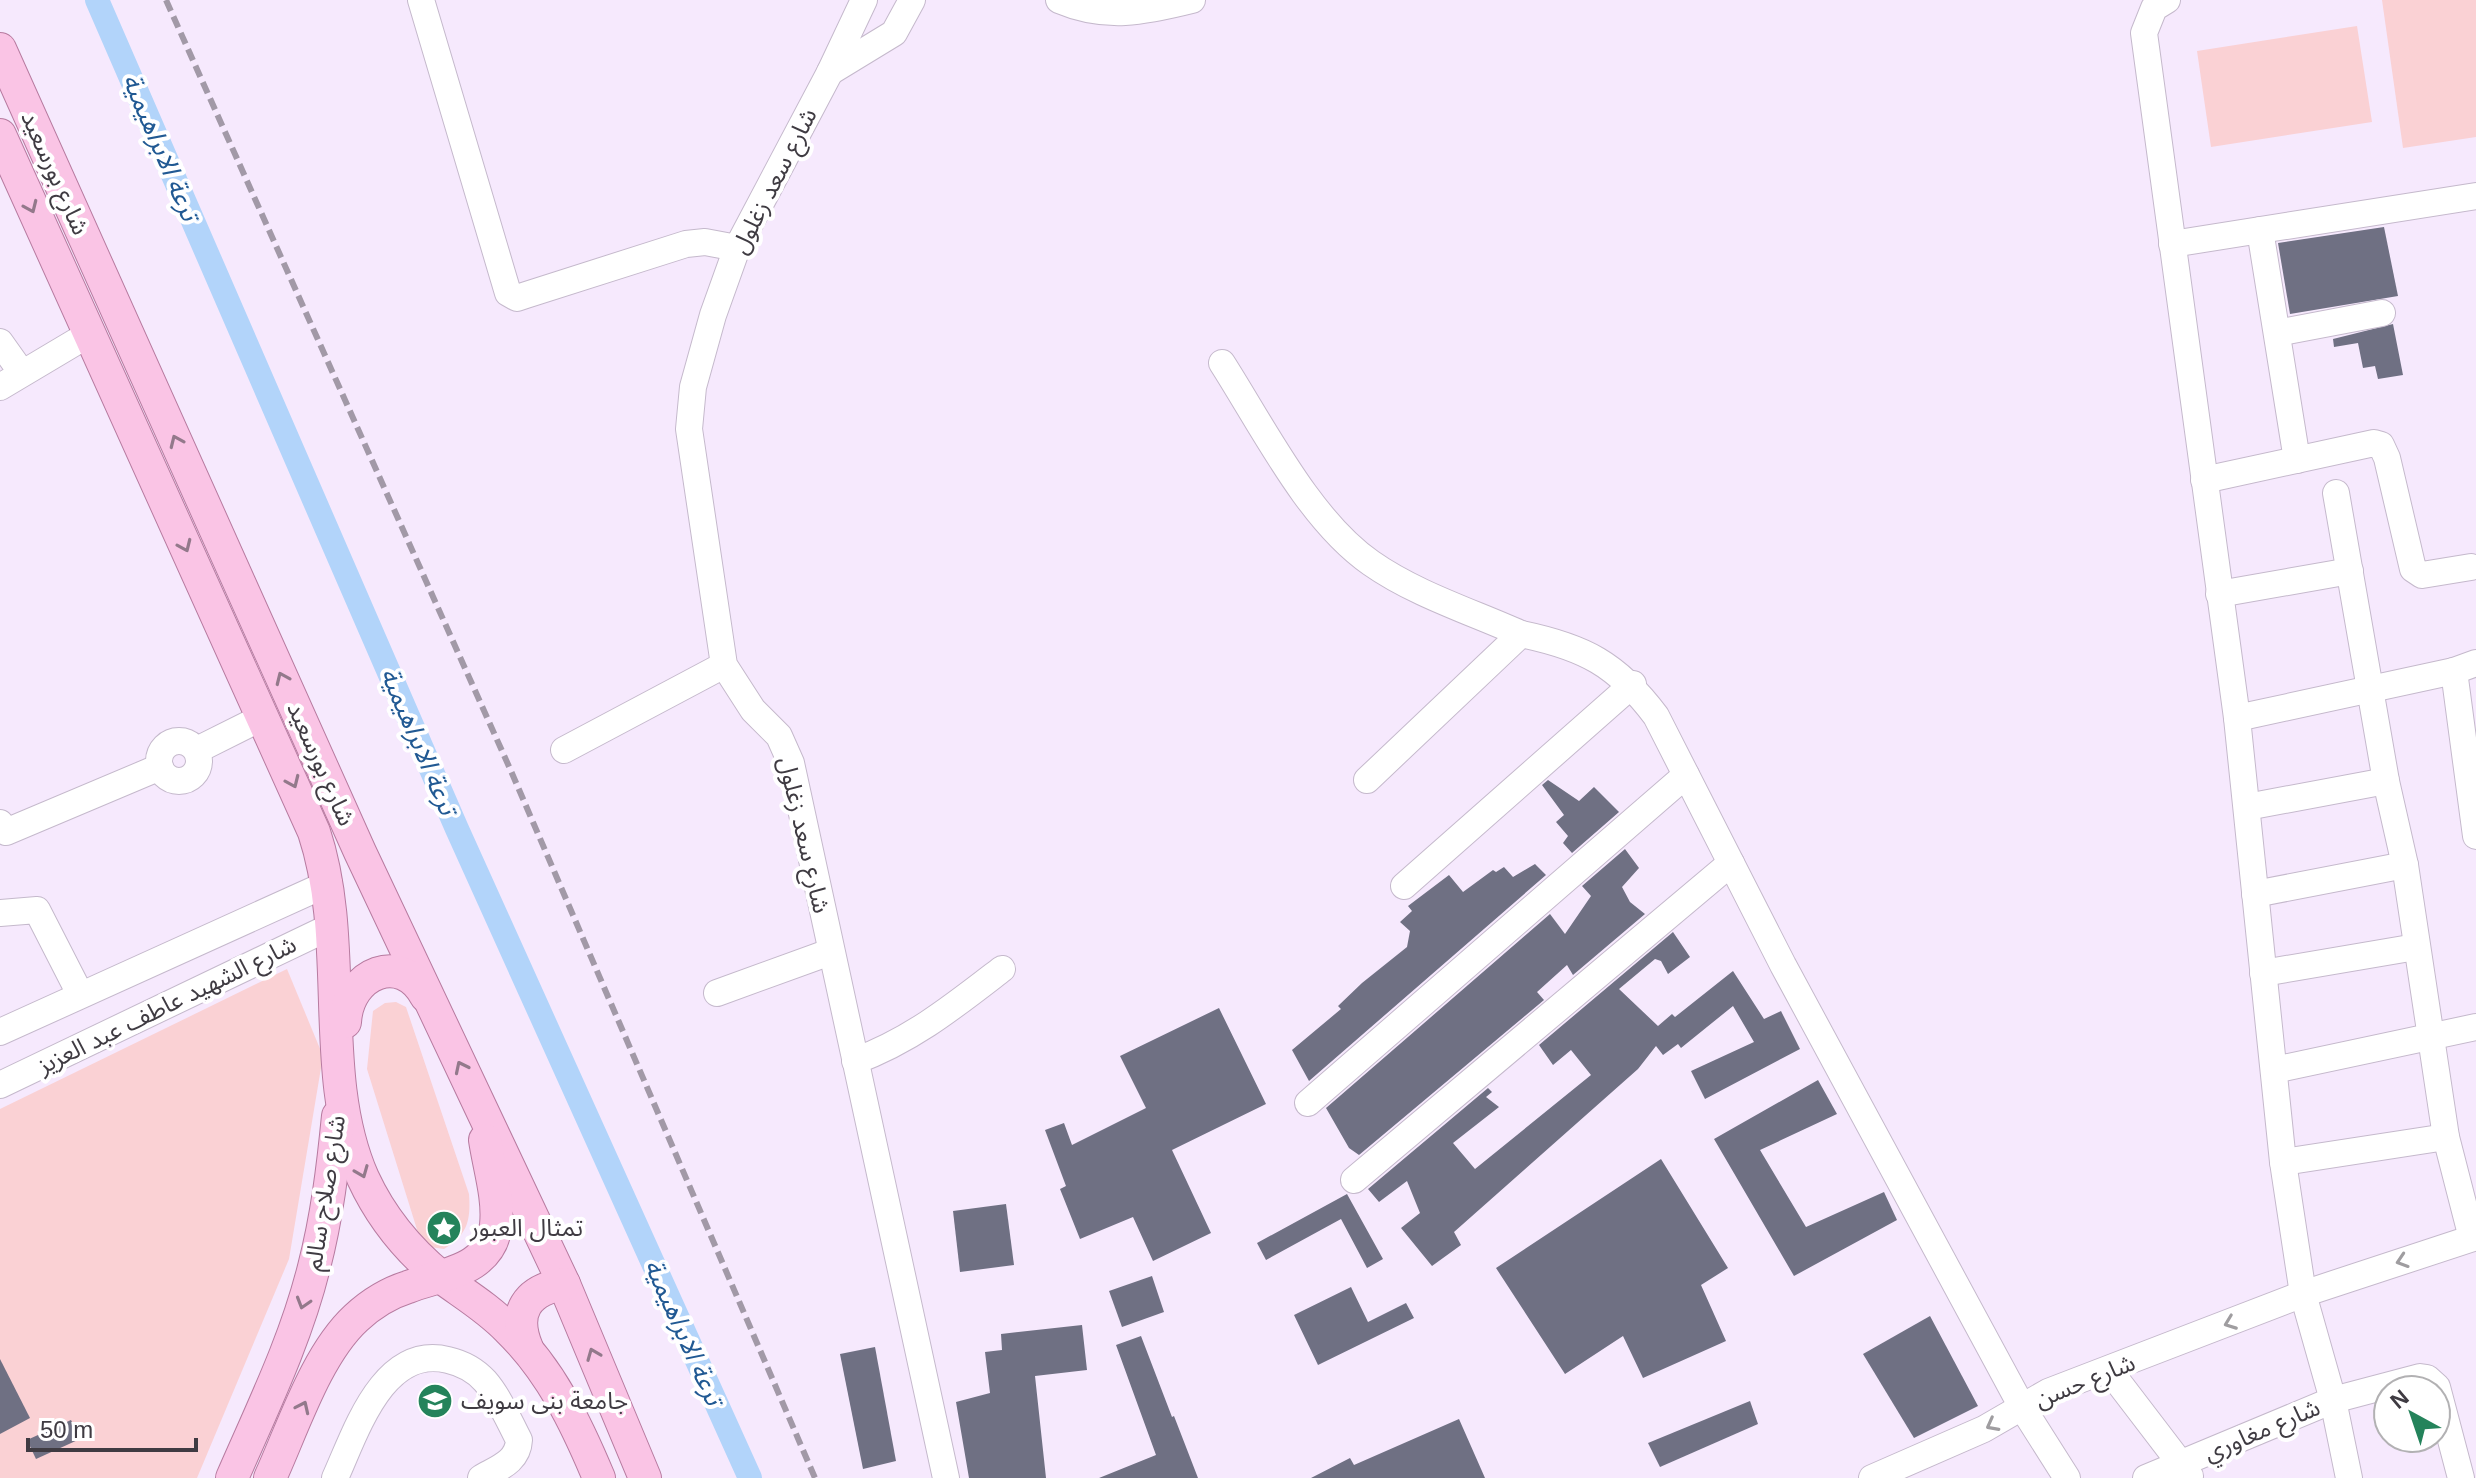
<svg xmlns="http://www.w3.org/2000/svg" width="2476" height="1478" font-family="Arial,'Noto Sans Arabic',sans-serif">
<style>
.green{fill:#fad1d4}
.lines{fill:none;stroke-linecap:round;stroke-linejoin:round}
.canal{stroke:#b2d4fa;stroke-width:24}
.building{fill:#6f7083}
.minor-casing{stroke:#c5b9cc;stroke-width:28}
.major-casing{stroke:#b77ba0;stroke-width:34}
.minor{stroke:#fff;stroke-width:26}
.major{stroke:#fac4e5;stroke-width:32}
.rail{stroke:#a299a7;stroke-width:6;stroke-dasharray:12 6;stroke-linecap:butt}
.oneway{stroke:#93798b}
.oneway2{stroke:#9f9da0}
.labels{text-anchor:middle;stroke-width:8;stroke-linejoin:round;paint-order:stroke}
.street-label{font-size:24px;fill:#3f3b42;stroke:#fff}
.poi-label{font-size:24px;fill:#3f3b42;stroke:#fff;text-anchor:start}
.water-label{font-size:26px;font-style:italic;fill:#215993;stroke:#fff}
</style>
<rect width="100%" height="100%" fill="#f6e9fd"/>
<g class="green">
<path d="M2382,0h94v137l-73,11z"/>
<path d="M2357,26l15,96 -161,25 -14,-96z"/>
<path d="M287,969l36,87 -34,203 -92,219h-197v-369z"/>
<path d="M396,1002l10,5 3,9 60,178c2,27 -2,41 -25,55l-14,-2 -11,-11 -52,-167 6,-58 12,-8z"/>
</g>
<g class="lines">
<path class="canal" d="M97,0l360,829 293,649"/>
</g>
<g class="building">
<path d="M2384,227l14,69 -108,18 -12,-71z"/>
<path d="M2393,324l10,51 -25,4 -3,-13 -12,2 -5,-25 -24,4 -1,-8z"/>
<path d="M1548,780l31,21 15,-14 25,25 -47,41 -9,-10 5,-7 -12,-14 8,-7 -22,-30z"/>
<path d="M1625,849l14,19 -17,19 8,15 15,12 -72,61 -6,-10 -30,27 7,8 -185,155 -10,-7 -23,-40 224,-194 15,20 26,-38 -9,-10z"/>
<path d="M1535,864l11,11 -237,206 -17,-31 49,-41 -3,-3 24,-23 45,-36 3,-16 -10,-9 12,-11 -4,-5 41,-31 14,17 30,-22 3,2 8,-5 9,10z"/>
<path d="M1673,932l17,25 -22,17 -7,-13 -6,-2 -36,30 39,37 14,-12 3,3 58,-46 31,48 17,-8 19,38 -95,50 -14,-28 63,-29 -21,-36 -52,42 -3,-4 -15,11 -7,-9 -18,23 -184,163 7,13 -29,21 -31,-38 19,-15 -13,-32 -28,21 -11,-13 120,-101 4,4 -6,5 13,10 -46,36 22,26 116,-94 -20,-25 -18,15 -14,-20z"/>
<path d="M1219,1008l47,96 -94,46 39,83 -58,28 -20,-44 -53,22 -20,-50 6,-3 -21,-56 19,-7 8,22 74,-37 -26,-52z"/>
<path d="M1818,1080l19,34 -77,36 46,77 78,-35 13,28 -103,56 -80,-137z"/>
<path d="M1661,1159l67,109 -27,17 25,56 -83,37 -20,-42 -58,38 -69,-106z"/>
<path d="M1347,1194l36,65 -16,9 -26,-49 -75,41 -9,-17z"/>
<path d="M1006,1204l8,61 -54,7 -7,-61z"/>
<path d="M1152,1276l12,36 -42,15 -13,-36z"/>
<path d="M1351,1287l17,35 38,-19 8,15 -96,47 -24,-50z"/>
<path d="M1930,1316l48,90 -64,32 -51,-84z"/>
<path d="M1082,1325l5,45 -52,6 11,102h-77l-13,-76 34,-9 -5,-41 17,-2 -1,-16z"/>
<path d="M1141,1336l31,81 2,-1 24,62h-99l57,-23 -40,-110z"/>
<path d="M875,1347l21,114 -33,8 -23,-115z"/>
<path d="M0,1359l30,59 -30,16z"/>
<path d="M1750,1401l8,23 -98,43 -12,-24z"/>
<path d="M1459,1419l26,59h-174l39,-20 4,7z"/>
<path d="M71,1420l9,19 -44,20 -9,-19z"/>
</g>
<g class="lines">
<defs>
<g id="minor">
<path d="M421,0l87,293 9,5 9,-3 160,-51 19,-2 32,6"/>
<path d="M864,0l-34,72 -93,176 -24,67 -20,72 -4,42 35,236 29,45 26,26 12,27 155,715"/>
<path d="M1059,0c47,20 85,12 133,0"/>
<path d="M2167,0l-13,8 -10,25 93,685 46,444 20,132 30,106 16,78"/>
<path d="M830,72l64,-39 18,-33"/>
<path d="M2260,230l37,230"/>
<path d="M2172,244l304,-48"/>
<path d="M2277,333l105,-20"/>
<path d="M0,342l22,31"/>
<path d="M1222,363c41,64 87,157 149,200 44,31 101,49 150,71"/>
<path d="M0,387l89,-53"/>
<path d="M2204,480l170,-37 7,2 6,13 26,111 9,6 49,-8"/>
<path d="M2336,493l50,288 19,84 41,272 26,101"/>
<path d="M2219,594l131,-23"/>
<path d="M2454,671l22,165"/>
<path d="M2237,718l217,-47 22,-8"/>
<circle cx="179" cy="761" r="20"/>
<path d="M197,750l66,-33"/>
<path d="M564,750l160,-85"/>
<path d="M1367,780l154,-146c63,13 96,30 135,82l127,249 239,442 45,71"/>
<path d="M2247,807l139,-26"/>
<path d="M0,823l6,9 154,-65"/>
<path d="M1404,886l229,-202"/>
<path d="M2255,894l150,-29"/>
<path d="M0,913l37,-3 43,84"/>
<path d="M2263,973l153,-26"/>
<path d="M717,993l113,-41"/>
<path d="M0,1032l329,-149"/>
<path d="M855,1061c57,-21 99,-55 147,-92"/>
<path d="M2274,1070l202,-43"/>
<path d="M0,1085l334,-160"/>
<path d="M1308,1103l378,-328"/>
<path d="M2283,1162l163,-25"/>
<path d="M1354,1180l377,-317"/>
<path d="M2109,1370l81,106"/>
<path d="M335,1478c21,-46 48,-134 113,-118 13,3 27,10 37,21 14,16 24,40 34,59 -1,22 -21,28 -38,38"/>
<path d="M1872,1478l112,-49 64,-37 255,-98 173,-57"/>
<path d="M2146,1478l187,-78 87,-23 7,1 10,9 24,91"/>
</g>
<g id="major">
<path d="M0,49l360,803 204,432 81,194"/>
<path d="M0,135l314,697c37,111 3,242 49,346 18,39 45,72 78,99 23,17 47,31 67,52 43,42 68,94 91,149"/>
<path d="M345,1022c3,-50 57,-71 81,-26"/>
<path d="M527,1348c-15,-36 0,-58 37,-64"/>
<path d="M232,1478c30,-69 64,-138 82,-211 13,-50 19,-100 24,-151"/>
<path d="M270,1478c23,-50 46,-123 86,-160 15,-14 33,-25 52,-31 34,-13 83,-16 88,-62 3,-27 -7,-58 -11,-85"/>
</g>
</defs>
<use href="#minor" class="minor-casing"/>
<use href="#major" class="major-casing"/>
<use href="#minor" class="minor"/>
<use href="#major" class="major"/>
<path class="rail" d="M166,0l345,771 304,707"/>
</g>
<defs><path id="oneway-chevron" d="M-2-3.5L2.5 0L-2 3.5" fill="none" stroke-width="1.6" stroke-linecap="round" stroke-linejoin="round" transform="scale(2)"/></defs>
<g class="oneway">
<use href="#oneway-chevron" transform="translate(31 207) rotate(66)"/>
<use href="#oneway-chevron" transform="translate(176 441) rotate(-114)"/>
<use href="#oneway-chevron" transform="translate(185 546) rotate(66)"/>
<use href="#oneway-chevron" transform="translate(282 678) rotate(-114)"/>
<use href="#oneway-chevron" transform="translate(293 782) rotate(66)"/>
<use href="#oneway-chevron" transform="translate(461 1067) rotate(-116)"/>
<use href="#oneway-chevron" transform="translate(362 1172) rotate(68)"/>
<use href="#oneway-chevron" transform="translate(303 1303) rotate(107)"/>
<use href="#oneway-chevron" transform="translate(593 1354) rotate(-112)"/>
<use href="#oneway-chevron" transform="translate(303 1407) rotate(-65)"/>
</g>
<g class="oneway2">
<use href="#oneway-chevron" transform="translate(2402 1261) rotate(162)"/>
<use href="#oneway-chevron" transform="translate(2230 1323) rotate(159)"/>
<use href="#oneway-chevron" transform="translate(1992 1425) rotate(152)"/>
</g>
<defs>
<symbol id="sight-disc" viewBox="-11 -11 22 22"><circle r="9.5" fill="#24835b" stroke="#fff"/><path d="M0-6L1.8-2.2L6-1.7L2.9 1.2L3.7 5.4L0 3.3L-3.7 5.4L-2.9 1.2L-6-1.7L-1.8-2.2Z" fill="#fff"/></symbol>
<symbol id="university-disc" viewBox="-11 -11 22 22"><circle r="9.5" fill="#24835b" stroke="#fff"/><path d="M0-5L7-2L0 1L-7-2ZM-4 1L0 2.5L4 1V4Q0 6-4 4Z" fill="#fff"/></symbol>
</defs>
<g fill-rule="evenodd">
<use href="#sight-disc" x="424" y="1208" width="40" height="40"/>
<use href="#university-disc" x="415" y="1381" width="40" height="40"/>
</g>
<g class="labels">
<g class="street-label">
<text transform="translate(55 173) rotate(66)" y="8">شارع بورسعيد</text>
<text transform="translate(774 181) rotate(-63)" y="8">شارع سعد زغلول</text>
<text transform="translate(321 764) rotate(66)" y="8">شارع بورسعيد</text>
<text transform="translate(804 835) rotate(77)" y="8">شارع سعد زغلول</text>
<text transform="translate(167 1005) rotate(-26)" y="8">شارع الشهيد عاطف عبد العزيز</text>
<text transform="translate(325 1193) rotate(-81)" y="8">شارع صلاح سالم</text>
<text transform="translate(2085 1381) rotate(-22)" y="8">شارع حسن</text>
<text transform="translate(2262 1430) rotate(-23)" y="8">شارع مغاوري</text>
</g>
<g class="poi-label">
<text x="470" y="1236">تمثال العبور</text>
<text x="461" y="1409">جامعة بنى سويف</text>
</g>
<g class="water-label">
<text transform="translate(161 147) rotate(67)" y="9">ترعة الابراهيمية</text>
<text transform="translate(419 741) rotate(67)" y="9">ترعة الابراهيمية</text>
<text transform="translate(684 1332) rotate(66)" y="9">ترعة الابراهيمية</text>
</g>
</g>
<g transform="translate(2412 1414) rotate(320)"><circle r="38" fill="#ffffff" stroke="#b2b1b3" stroke-width="2"/>
<path d="M0-6L14 30L0 20L-14 30Z" fill="#24835b"/>
<text y="-12" font-size="22" font-weight="bold" text-anchor="middle" fill="#3f3b42">N</text>
</g>
<path d="M28 1438v12h168v-12" fill="none" stroke="#3f3b42" stroke-width="4"/>
<text x="40" y="1438" font-size="24" fill="#3f3b42" stroke="#ffffff" stroke-width="6" paint-order="stroke">50 m</text>
</svg>
